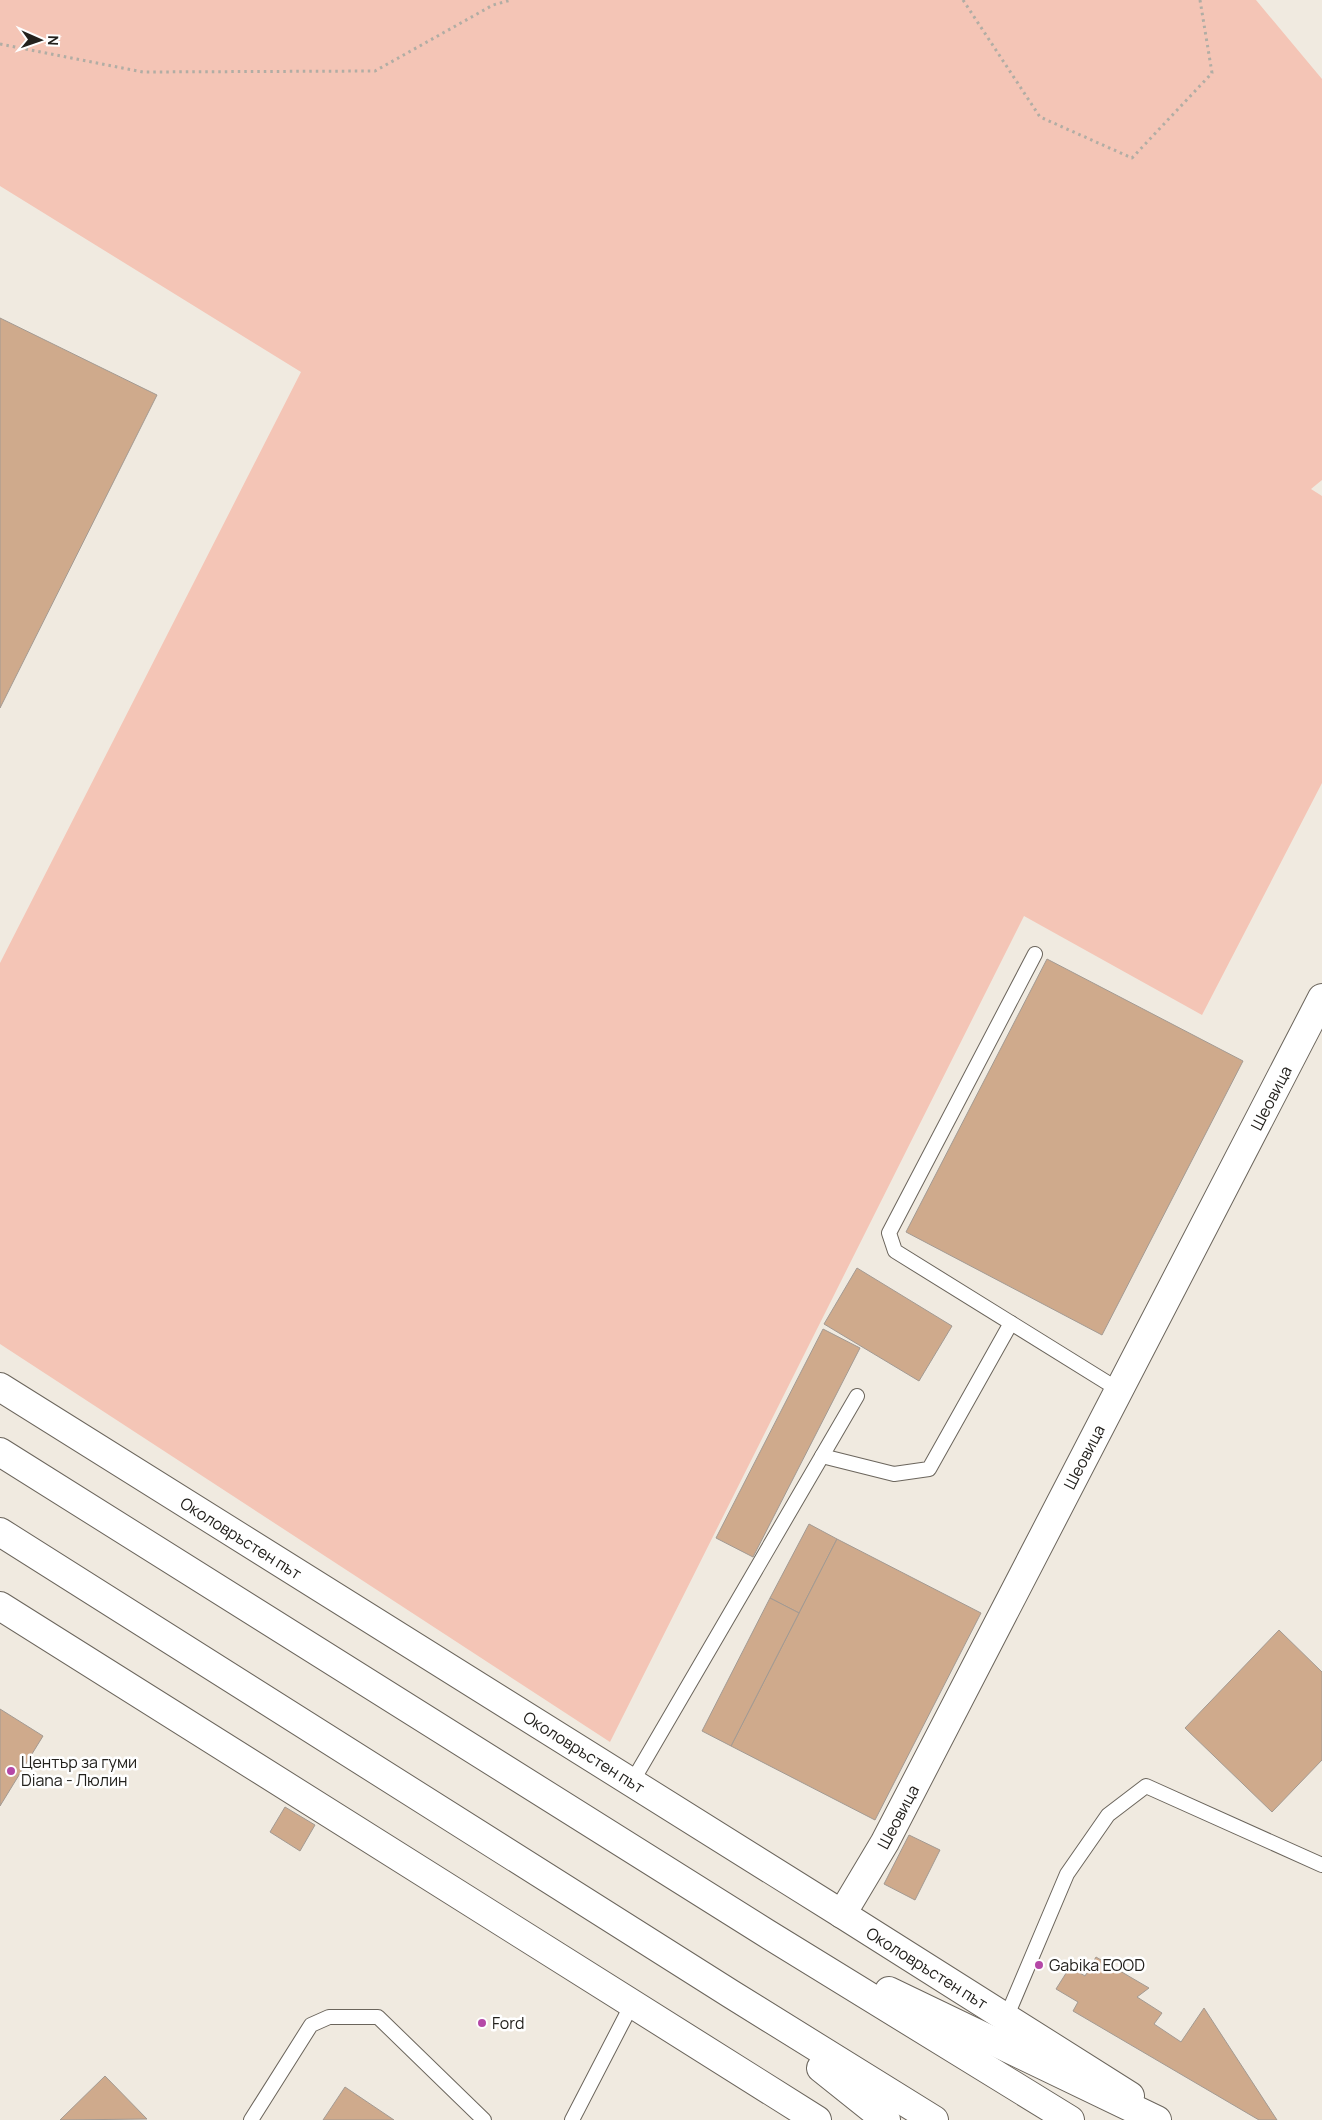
<svg xmlns="http://www.w3.org/2000/svg" width="1322" height="2120" font-family="Manrope,sans-serif">
<style>
.green{fill:#f4c5b6}
.building{fill:#cfaa8c;stroke:#a39a92}
.lines{fill:none;stroke-linecap:round;stroke-linejoin:round}
.lane-casing{stroke:#6b655c;stroke-width:16}
.street-casing{stroke:#6b655c;stroke-width:30}
.highway-casing{stroke:#6b655c;stroke-width:30}
.path{stroke:#b1ada4;stroke-width:3;stroke-dasharray:2.5 4;stroke-linecap:butt}
.lane{stroke:#fff;stroke-width:14}
.street{stroke:#fff;stroke-width:28}
.highway{stroke:#fff;stroke-width:28}
.poi-dot{fill:#b548a7;stroke:#fff;stroke-width:2}
.labels{text-anchor:middle;stroke-width:5;stroke-linejoin:round;paint-order:stroke}
.street-label{font-size:16px;fill:#23211d;stroke:#fff}
.poi-label{font-size:16px;fill:#23211d;stroke:#fff;text-anchor:start}
</style>
<rect width="100%" height="100%" fill="#f0eae0"/>
<path class="green" d="M0,0h1256l66,79v401l-11,9 11,7v287l-120,232 -178,-99 -414,826 -610,-398v-381l301,-591 -301,-186z"/>
<g class="building">
<path d="M0,318l157,77 -157,313z"/>
<path d="M1047,959l196,102 -141,274 -196,-103z"/>
<path d="M857,1268l95,58 -33,55 -95,-57z"/>
<path d="M823,1329l37,19 -107,209 -37,-19z"/>
<path d="M809,1524l28,15 -38,74 -29,-15z"/>
<path d="M837,1539l144,74 -106,207 -144,-74z"/>
<path d="M770,1598l29,15 -68,133 -29,-15z"/>
<path d="M1279,1630l43,42v88l-50,52 -87,-84z"/>
<path d="M0,1709l43,27 -43,70z"/>
<path d="M285,1807l30,18 -15,26 -30,-19z"/>
<path d="M909,1835l31,15 -25,50 -31,-16z"/>
<path d="M1096,1957l53,31 -12,9 25,16 -8,11 27,18 23,-34 73,112h-18l-186,-109 5,-9 -22,-13 14,-22 15,9z"/>
<path d="M105,2076l42,43 -87,1z"/>
<path d="M345,2087l49,33h-71z"/>
</g>
<g class="lines">
<defs>
<g id="lane">
<path d="M1035,954l-146,279 6,18 224,139"/>
<path d="M822,1456l72,18 35,-5 82,-146"/>
<path d="M632,1782l225,-386"/>
<path d="M1006,2018l61,-144 41,-59 38,-29 176,79"/>
<path d="M251,2120l60,-95 18,-8h49l106,103"/>
<path d="M572,2120l60,-116"/>
</g>
<g id="street">
<path d="M0,1387l842,527 288,182"/>
<path d="M0,1606l817,514"/>
<path d="M842,1914l43,-72 437,-844"/>
</g>
<g id="highway">
<path d="M0,1452l766,481 304,187"/>
<path d="M0,1532l731,462 203,126"/>
<path d="M889,1991l268,129"/>
<path d="M821,2068l65,52"/>
</g>
</defs>
<use href="#lane" class="lane-casing"/>
<use href="#street" class="street-casing"/>
<use href="#highway" class="highway-casing"/>
<g class="path">
<path d="M963,0l77,117 92,41 80,-85 -12,-73"/>
<path d="M0,44l143,28 232,-1 118,-66 18,-5"/>
</g>
<use href="#lane" class="lane"/>
<use href="#street" class="street"/>
<use href="#highway" class="highway"/>
</g>
<g class="poi-dot">
<circle cx="11" cy="1771" r="5"/>
<circle cx="1039" cy="1965" r="5"/>
<circle cx="482" cy="2023" r="5"/>
</g>
<g class="labels">
<g class="street-label">
<text transform="translate(1271 1098) rotate(-63)" y="6">Шеовица</text>
<text transform="translate(1084 1457) rotate(-63)" y="6">Шеовица</text>
<text transform="translate(241 1538) rotate(32)" y="6">Околовръстен път</text>
<text transform="translate(584 1752) rotate(32)" y="6">Околовръстен път</text>
<text transform="translate(898 1817) rotate(-62)" y="6">Шеовица</text>
<text transform="translate(927 1968) rotate(32)" y="6">Околовръстен път</text>
</g>
<g class="poi-label">
<text x="21" y="1768">Център за гуми<tspan x="21" dy="18">Diana - Люлин</tspan></text>
<text x="1049" y="1971">Gabika EOOD</text>
<text x="492" y="2029">Ford</text>
</g>
</g>
<g transform="translate(40 40) rotate(92)" stroke="#ffffff" stroke-width="4" paint-order="stroke">
<path d="M0-4L9 19L0 12L-9 19Z" fill="#23211d"/>
<text y="-8" font-size="14" font-weight="bold" text-anchor="middle" fill="#23211d">N</text>
</g>
</svg>
